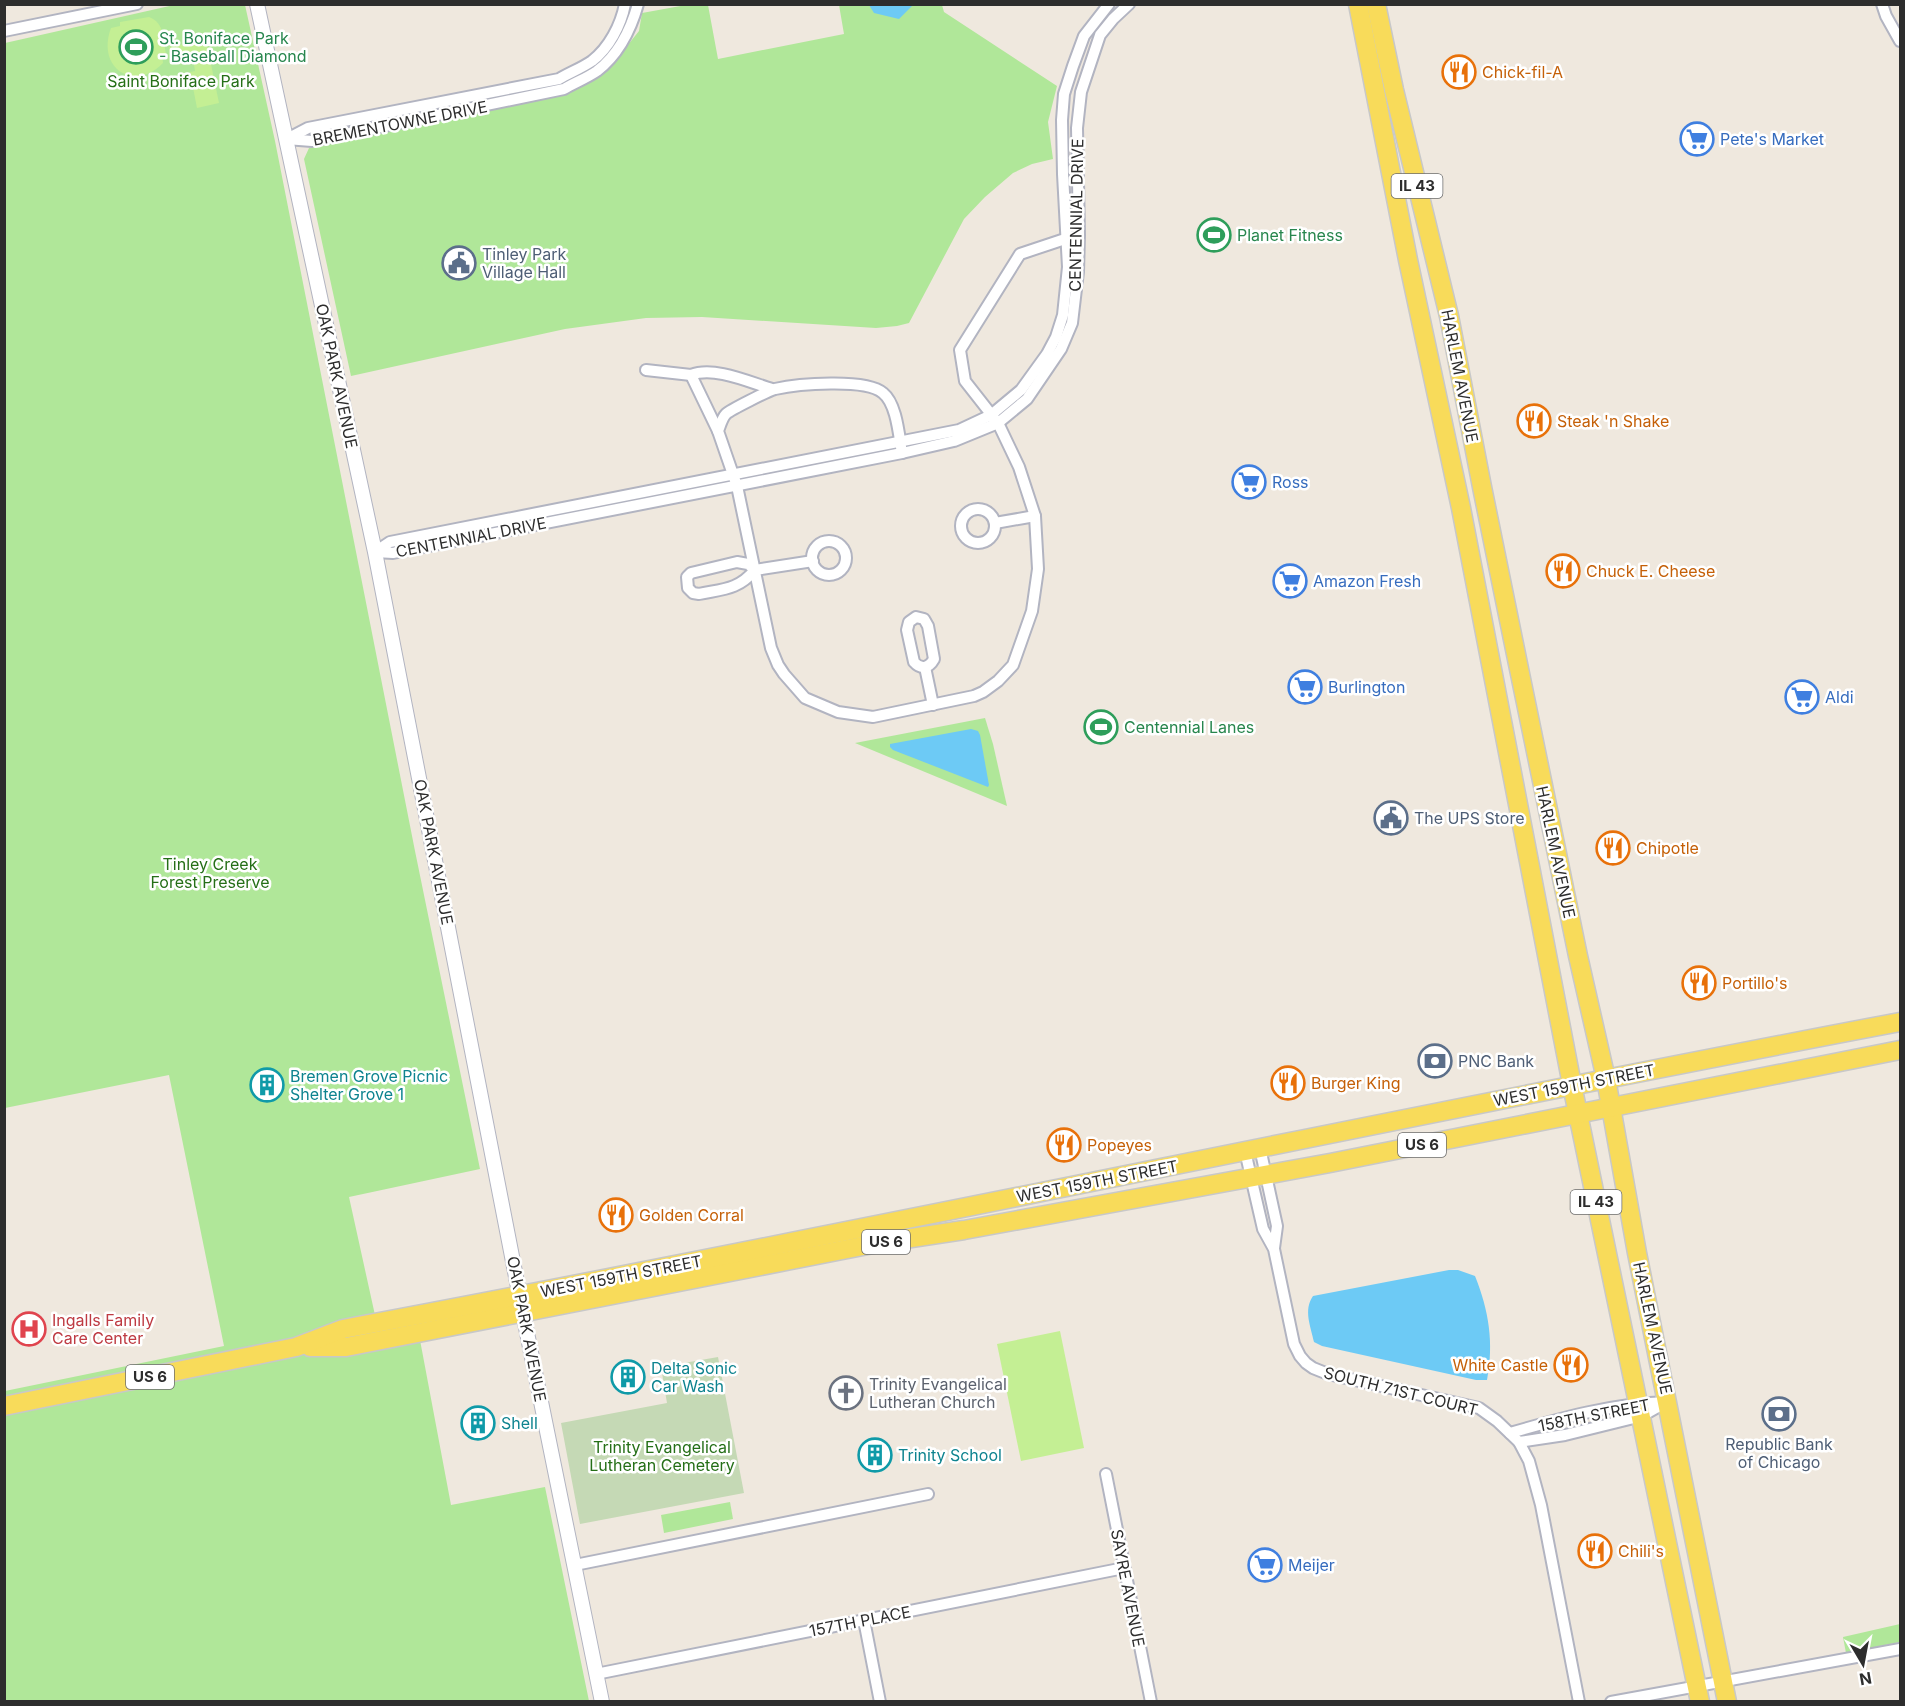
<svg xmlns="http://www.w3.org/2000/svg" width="1905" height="1706" font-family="Inter,sans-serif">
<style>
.green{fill:#b0e799}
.cemetery{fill:#c5d9b5}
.pitch{fill:#c4ef94}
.water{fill:#6dcaf5}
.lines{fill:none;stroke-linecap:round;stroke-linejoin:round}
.minor-casing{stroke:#b2b4c1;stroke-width:14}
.tertiary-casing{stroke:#b2b4c1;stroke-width:16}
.primary-casing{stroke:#c8c8c8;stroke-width:21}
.minor{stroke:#fff;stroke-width:10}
.tertiary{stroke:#fff;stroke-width:14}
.primary{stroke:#f8db5a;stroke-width:18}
.labels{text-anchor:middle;stroke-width:5;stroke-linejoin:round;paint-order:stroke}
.shield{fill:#fff;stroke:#6c6c6c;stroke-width:1.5}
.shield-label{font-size:15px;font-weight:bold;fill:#2d2d2d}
.leisure-label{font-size:16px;fill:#27864d;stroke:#fff;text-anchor:start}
.food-label{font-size:16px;fill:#c56008;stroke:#fff;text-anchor:start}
.park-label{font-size:16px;fill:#256f17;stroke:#fff}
.street-label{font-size:16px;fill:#2d2d2d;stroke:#fff}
.shop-label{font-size:16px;fill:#366cbe;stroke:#fff;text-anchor:start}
.service-label{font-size:16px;fill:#4e5e75;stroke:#fff;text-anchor:start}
.culture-label{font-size:16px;fill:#0d838f;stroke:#fff;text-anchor:start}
.health-label{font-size:16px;fill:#be3a42;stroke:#fff;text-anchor:start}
.worship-label{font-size:16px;fill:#5b616d;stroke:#fff;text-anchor:start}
</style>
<rect width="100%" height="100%" fill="#efe8de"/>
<g class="green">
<path d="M174,5h71l30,136 140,710 65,318 -131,28 33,150 38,-7 31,165 94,-18 44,214h-584v-310l219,-45 -55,-271 -164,33v-1065z"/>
<path d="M686,5h22l10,54 126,-25 -5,-29h103l2,7 113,74 -9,36 5,37 -21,5 -19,9 -28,24 -21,22 -55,104 -12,3 -21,2 -174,-11 -56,1 -81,11 -214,47 -47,-217 5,-11 254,-53 44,-24 32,-40 3,-18z"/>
<path d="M985,718l8,26 14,62 -152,-63z"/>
<path d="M730,1502l3,17 -69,14 -3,-18z"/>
<path d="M1900,1624v18l-54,11 -3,-16z"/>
</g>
<path class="cemetery" d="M718,1357l26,136 -164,31 -19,-101 106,-20 -6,-36z"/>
<g class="pitch">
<path d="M149,17c16,6 14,22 17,37l-4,1 1,8c-29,30 -67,5 -52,-35l9,-2v-4z"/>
<path d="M206,40l13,63 -22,5 -7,-36 5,-1 -2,-13 -21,4 -3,-15z"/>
<path d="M1060,1331l24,117 -63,13 -24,-117z"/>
</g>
<g class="water">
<path d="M869,5h44l-14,14 -25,-6z"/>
<path d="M971,729l7,2 2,4 9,50 -1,2 -95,-37 -3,-3v-3z"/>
<path d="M1449,1270h9l17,6c14,35 19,67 12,104h-11l-154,-34 -8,-4c-3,-15 -11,-32 -1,-46z"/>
</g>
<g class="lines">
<defs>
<g id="minor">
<path d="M1882,4l4,12 14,25"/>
<path d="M4,31l133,-27"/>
<path d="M286,139l26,2 252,-52c10,-6 23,-11 33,-18 21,-16 34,-42 41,-67"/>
<path d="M287,139l21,-11 251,-49c10,-6 23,-11 33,-18 17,-13 29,-36 33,-57"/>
<path d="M646,370l45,5"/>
<path d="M718,431l-27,-56c23,-9 58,7 81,14"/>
<path d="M902,453c-3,-16 -5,-49 -19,-60 -17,-15 -86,-9 -108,-4 -7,2 -45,21 -49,25 -4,4 -6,12 -8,17l19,55 34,162 7,17 6,9 21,24 33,14 35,5 101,-21 9,-4 15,-11 15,-16 19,-54 6,-42 -3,-53 -16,-49 -21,-44 -33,-42 -5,-31 60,-96 45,-15"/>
<circle cx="978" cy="526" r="17"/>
<path d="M995,523l40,-7"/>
<circle cx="829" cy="558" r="17"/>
<path d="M375,552l18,1 509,-100 52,-12 44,-18 29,-24 34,-50 11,-26 6,-51 1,-37 -2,-107 4,-36 19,-57 13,-16 16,-15"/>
<path d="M375,552l15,-10 569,-112 32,-15 30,-25 26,-36 9,-17 7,-22 5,-48 -5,-93 -1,-54 2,-26 9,-28 11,-30 25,-32"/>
<path d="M737,562l11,2 7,6c-17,20 -32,19 -56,24l-6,-1 -5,-5 -1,-11 4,-4z"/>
<path d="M755,570l58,-9"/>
<path d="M916,617l8,2 4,7 6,33c-5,9 -13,11 -20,3l-7,-32 2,-8z"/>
<path d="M925,667l8,38"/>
<path d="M1260,1148l17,78 -3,22"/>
<path d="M1245,1151l18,78 11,20 20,95 6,12 6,7 7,5 15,6 151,34 18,13 22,21 10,19 12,44 38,197"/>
<path d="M1510,1433c52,-15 104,-30 158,-31"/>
<path d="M1519,1442l46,-7 77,-19 23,-13"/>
<path d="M1106,1474l45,228"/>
<path d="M575,1565l353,-71"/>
<path d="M864,1620l16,82"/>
<path d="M596,1674l528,-106"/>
<path d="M1611,1702l289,-53"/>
</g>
<path id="tertiary" d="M257,4l118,548 148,761 79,389"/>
<g id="primary">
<path d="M1358,4l50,256 53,248 111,577 128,617"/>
<path d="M1376,4l18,86 55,226 33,171 36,177 60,292 28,123 31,174 90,449"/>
<path d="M310,1347h36l532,-104 86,-13 366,-67 570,-113"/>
<path d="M4,1406l292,-59 47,-18c520,-97 1038,-209 1557,-307"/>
</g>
</defs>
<use href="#minor" class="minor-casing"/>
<use href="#tertiary" class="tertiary-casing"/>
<use href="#primary" class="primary-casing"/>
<use href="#minor" class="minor"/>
<use href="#tertiary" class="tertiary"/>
<use href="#primary" class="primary"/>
</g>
<defs>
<symbol id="stadium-ring" viewBox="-11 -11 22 22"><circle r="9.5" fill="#fff" stroke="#2e9e5b" stroke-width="1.5"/><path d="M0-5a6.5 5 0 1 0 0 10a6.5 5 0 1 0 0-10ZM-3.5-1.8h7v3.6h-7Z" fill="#2e9e5b"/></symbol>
<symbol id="restaurant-ring" viewBox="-11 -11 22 22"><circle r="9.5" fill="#fff" stroke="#e8710a" stroke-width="1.5"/><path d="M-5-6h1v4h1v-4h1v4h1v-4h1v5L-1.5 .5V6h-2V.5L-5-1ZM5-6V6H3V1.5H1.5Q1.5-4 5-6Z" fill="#e8710a"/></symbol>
<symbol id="supermarket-ring" viewBox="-11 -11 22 22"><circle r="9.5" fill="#fff" stroke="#3f7fe0" stroke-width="1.5"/><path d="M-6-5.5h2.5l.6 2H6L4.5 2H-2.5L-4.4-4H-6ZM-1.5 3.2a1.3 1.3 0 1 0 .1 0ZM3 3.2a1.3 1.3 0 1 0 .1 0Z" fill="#3f7fe0"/></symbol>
<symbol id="civic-ring" viewBox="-11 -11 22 22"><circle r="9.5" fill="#fff" stroke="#5c6f8a" stroke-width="1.5"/><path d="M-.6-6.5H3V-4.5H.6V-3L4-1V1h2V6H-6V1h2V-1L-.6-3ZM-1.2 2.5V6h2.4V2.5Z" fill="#5c6f8a"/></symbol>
<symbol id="bank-ring" viewBox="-11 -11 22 22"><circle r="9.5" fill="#fff" stroke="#5c6f8a" stroke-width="1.5"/><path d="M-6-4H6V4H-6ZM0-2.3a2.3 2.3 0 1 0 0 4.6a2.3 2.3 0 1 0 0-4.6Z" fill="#5c6f8a"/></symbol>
<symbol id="building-ring" viewBox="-11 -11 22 22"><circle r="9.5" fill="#fff" stroke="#0f9aa8" stroke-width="1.5"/><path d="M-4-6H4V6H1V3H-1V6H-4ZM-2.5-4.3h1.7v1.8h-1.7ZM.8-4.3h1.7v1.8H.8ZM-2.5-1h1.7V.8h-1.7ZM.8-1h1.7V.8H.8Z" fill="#0f9aa8"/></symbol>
<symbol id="hospital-ring" viewBox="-11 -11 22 22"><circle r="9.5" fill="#fff" stroke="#e0444e" stroke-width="1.5"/><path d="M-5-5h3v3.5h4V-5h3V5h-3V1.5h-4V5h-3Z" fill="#e0444e"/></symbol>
<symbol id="church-ring" viewBox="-11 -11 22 22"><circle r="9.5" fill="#fff" stroke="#6b7280" stroke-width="1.5"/><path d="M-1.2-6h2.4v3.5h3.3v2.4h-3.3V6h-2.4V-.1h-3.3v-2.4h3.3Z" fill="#6b7280"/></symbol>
</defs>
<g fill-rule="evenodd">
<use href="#stadium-ring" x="117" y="28" width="38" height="38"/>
<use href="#restaurant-ring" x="1440" y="53" width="38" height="38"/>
<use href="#supermarket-ring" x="1678" y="120" width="38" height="38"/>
<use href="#stadium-ring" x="1195" y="216" width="38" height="38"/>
<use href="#civic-ring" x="440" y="244" width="38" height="38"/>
<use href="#restaurant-ring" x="1515" y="402" width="38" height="38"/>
<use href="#supermarket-ring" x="1230" y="463" width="38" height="38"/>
<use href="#restaurant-ring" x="1544" y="552" width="38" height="38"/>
<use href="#supermarket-ring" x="1271" y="562" width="38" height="38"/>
<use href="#supermarket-ring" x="1286" y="668" width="38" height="38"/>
<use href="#supermarket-ring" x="1783" y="678" width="38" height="38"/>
<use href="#stadium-ring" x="1082" y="708" width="38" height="38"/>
<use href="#civic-ring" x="1372" y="799" width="38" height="38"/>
<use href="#restaurant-ring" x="1594" y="829" width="38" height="38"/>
<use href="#restaurant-ring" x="1680" y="964" width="38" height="38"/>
<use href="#bank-ring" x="1416" y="1042" width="38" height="38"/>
<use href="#restaurant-ring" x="1269" y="1064" width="38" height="38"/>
<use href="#building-ring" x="248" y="1066" width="38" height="38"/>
<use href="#restaurant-ring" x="1045" y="1126" width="38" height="38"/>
<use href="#restaurant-ring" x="597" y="1196" width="38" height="38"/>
<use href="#hospital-ring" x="10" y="1310" width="38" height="38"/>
<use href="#restaurant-ring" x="1552" y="1346" width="38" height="38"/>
<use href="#building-ring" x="609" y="1358" width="38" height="38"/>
<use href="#church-ring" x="827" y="1374" width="38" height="38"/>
<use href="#bank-ring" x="1760" y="1395" width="38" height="38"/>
<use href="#building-ring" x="459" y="1404" width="38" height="38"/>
<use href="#building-ring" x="856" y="1436" width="38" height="38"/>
<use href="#restaurant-ring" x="1576" y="1532" width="38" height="38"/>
<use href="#supermarket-ring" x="1246" y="1546" width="38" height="38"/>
</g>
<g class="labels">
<g class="shield">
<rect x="1391.5" y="174" width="51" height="24" rx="4.5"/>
<rect x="1398" y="1133" width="48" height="24" rx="4.5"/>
<rect x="1570.5" y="1190" width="51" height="24" rx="4.5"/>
<rect x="862" y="1230" width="48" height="24" rx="4.5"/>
<rect x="126" y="1365" width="48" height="24" rx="4.5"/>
</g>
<g class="shield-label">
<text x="1417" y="191">IL 43</text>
<text x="1422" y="1150">US 6</text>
<text x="1596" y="1207">IL 43</text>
<text x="886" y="1247">US 6</text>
<text x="150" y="1382">US 6</text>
</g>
<g class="leisure-label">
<text x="159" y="44">St. Boniface Park<tspan x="159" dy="18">- Baseball Diamond</tspan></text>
<text x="1237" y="241">Planet Fitness</text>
<text x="1124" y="733">Centennial Lanes</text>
</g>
<g class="food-label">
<text x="1482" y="78">Chick-fil-A</text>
<text x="1557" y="427">Steak 'n Shake</text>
<text x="1586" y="577">Chuck E. Cheese</text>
<text x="1636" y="854">Chipotle</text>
<text x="1722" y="989">Portillo's</text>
<text x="1311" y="1089">Burger King</text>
<text x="1087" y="1151">Popeyes</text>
<text x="639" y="1221">Golden Corral</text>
<text x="1548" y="1371" text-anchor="end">White Castle</text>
<text x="1618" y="1557">Chili's</text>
</g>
<g class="park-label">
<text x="181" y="87">Saint Boniface Park</text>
<text x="210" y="870">Tinley Creek<tspan x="210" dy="18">Forest Preserve</tspan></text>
<text x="662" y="1453">Trinity Evangelical<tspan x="662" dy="18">Lutheran Cemetery</tspan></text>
</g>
<g class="street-label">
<text transform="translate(400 123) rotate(-11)" y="6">BREMENTOWNE DRIVE</text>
<text transform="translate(1076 215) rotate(-89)" y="6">CENTENNIAL DRIVE</text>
<text transform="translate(337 376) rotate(78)" y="6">OAK PARK AVENUE</text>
<text transform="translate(1460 376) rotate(79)" y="6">HARLEM AVENUE</text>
<text transform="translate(471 537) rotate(-11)" y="6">CENTENNIAL DRIVE</text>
<text transform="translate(434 852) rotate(79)" y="6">OAK PARK AVENUE</text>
<text transform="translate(1556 852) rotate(78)" y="6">HARLEM AVENUE</text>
<text transform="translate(1574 1085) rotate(-11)" y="6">WEST 159TH STREET</text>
<text transform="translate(1097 1181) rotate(-11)" y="6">WEST 159TH STREET</text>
<text transform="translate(621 1276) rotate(-11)" y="6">WEST 159TH STREET</text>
<text transform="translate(1653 1328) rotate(78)" y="6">HARLEM AVENUE</text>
<text transform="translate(527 1329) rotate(79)" y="6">OAK PARK AVENUE</text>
<text transform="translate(1401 1391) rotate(14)" y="6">SOUTH 71ST COURT</text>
<text transform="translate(1594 1415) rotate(-11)" y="6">158TH STREET</text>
<text transform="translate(1128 1588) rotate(79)" y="6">SAYRE AVENUE</text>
<text transform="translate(860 1621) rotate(-11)" y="6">157TH PLACE</text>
</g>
<g class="shop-label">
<text x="1720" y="145">Pete's Market</text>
<text x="1272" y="488">Ross</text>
<text x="1313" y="587">Amazon Fresh</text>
<text x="1328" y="693">Burlington</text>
<text x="1825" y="703">Aldi</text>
<text x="1288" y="1571">Meijer</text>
</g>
<g class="service-label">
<text x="482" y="260">Tinley Park<tspan x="482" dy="18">Village Hall</tspan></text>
<text x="1414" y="824">The UPS Store</text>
<text x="1458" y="1067">PNC Bank</text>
<text x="1779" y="1450" text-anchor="middle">Republic Bank<tspan x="1779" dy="18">of Chicago</tspan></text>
</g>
<g class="culture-label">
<text x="290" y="1082">Bremen Grove Picnic<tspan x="290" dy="18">Shelter Grove 1</tspan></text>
<text x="651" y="1374">Delta Sonic<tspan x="651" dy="18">Car Wash</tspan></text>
<text x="501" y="1429">Shell</text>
<text x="898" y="1461">Trinity School</text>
</g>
<g class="health-label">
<text x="52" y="1326">Ingalls Family<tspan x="52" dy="18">Care Center</tspan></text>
</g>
<g class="worship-label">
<text x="869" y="1390">Trinity Evangelical<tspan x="869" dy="18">Lutheran Church</tspan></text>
</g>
</g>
<rect width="1905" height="1706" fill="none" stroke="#2d2d2d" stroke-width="12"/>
<g transform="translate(1863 1664) rotate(170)" stroke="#ffffff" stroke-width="4.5" paint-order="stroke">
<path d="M0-4.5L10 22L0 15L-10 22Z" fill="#2d2d2d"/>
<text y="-9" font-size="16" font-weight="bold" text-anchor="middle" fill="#2d2d2d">N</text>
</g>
</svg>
